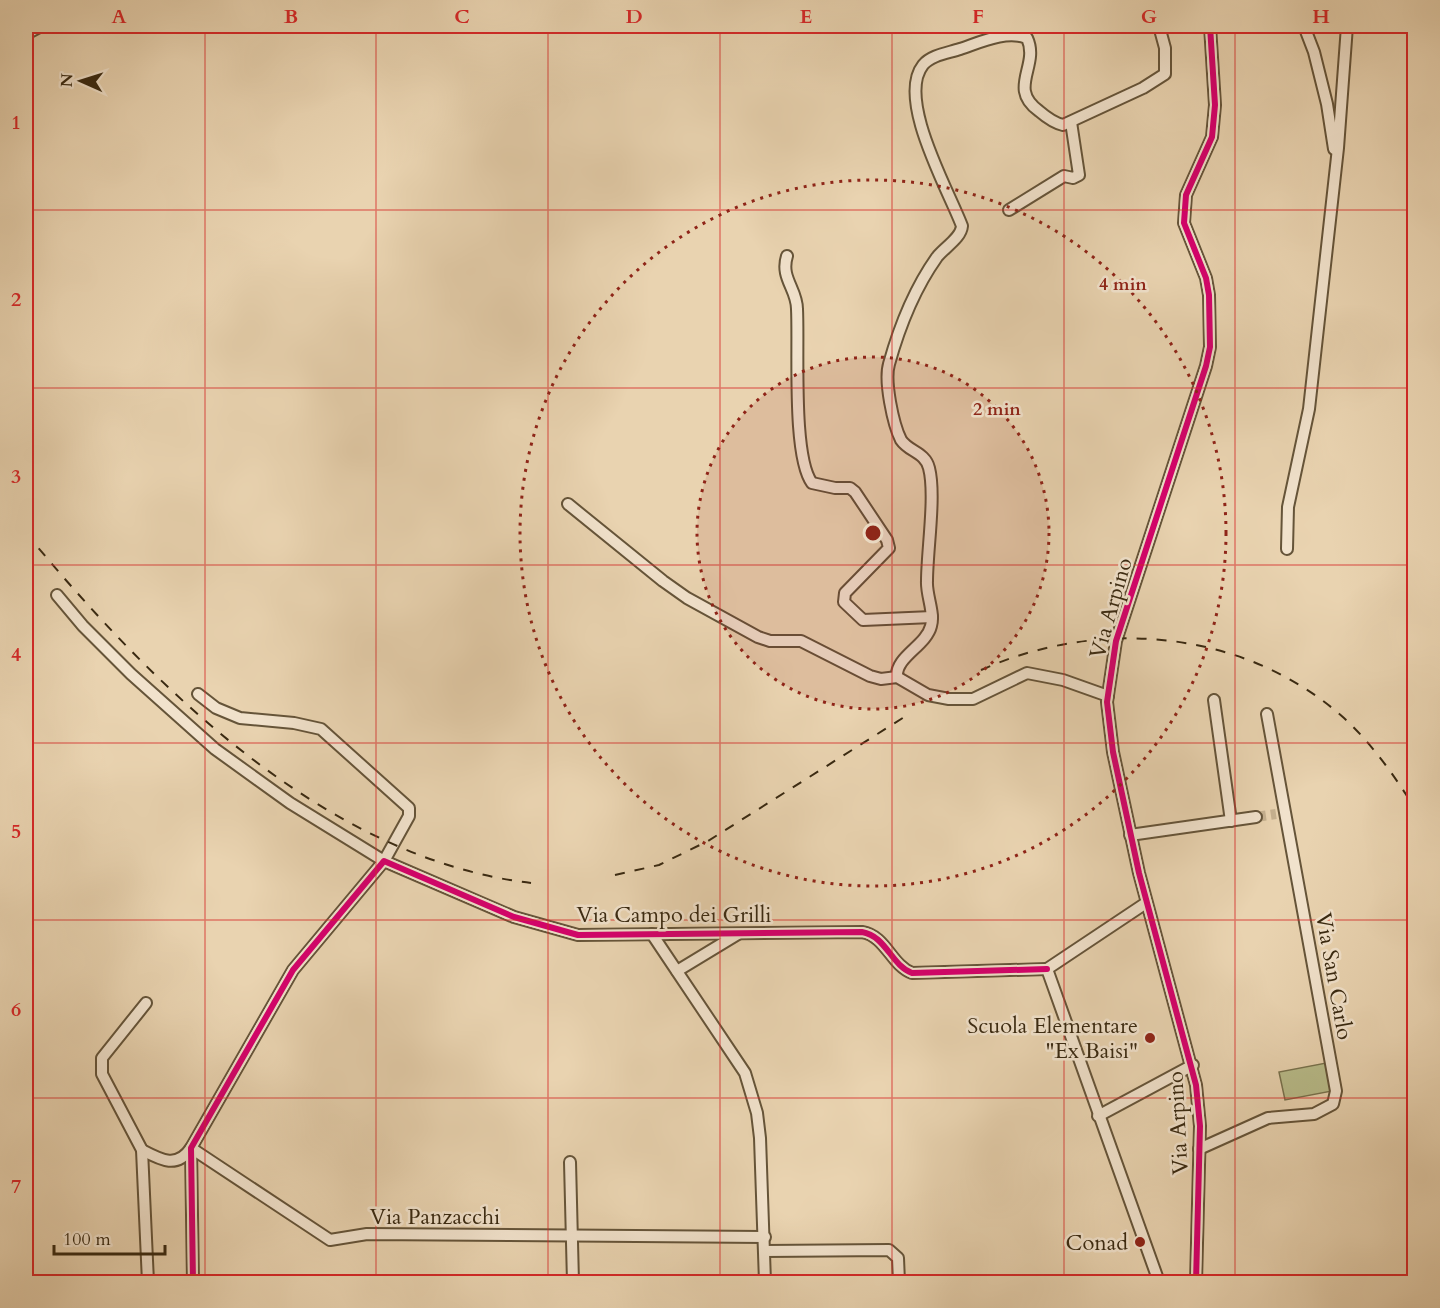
<svg xmlns="http://www.w3.org/2000/svg" width="1440" height="1308" font-family="Cardo,serif">
<style>
.green{fill:#b8bc8a;stroke:#78724e;stroke-width:1.5}
.lines{fill:none;stroke-linecap:round;stroke-linejoin:round}
.minor-tunnel{stroke:#c6b190;stroke-width:10;stroke-dasharray:10 5;stroke-linecap:butt}
.minor-casing{stroke:#655439;stroke-width:14}
.minor{stroke:#f1e2cc;stroke-width:10}
.rail{stroke:#392911;stroke-width:2;stroke-dasharray:10 10;stroke-linecap:butt}
.cycleway-casing{stroke:#f1e2cc;stroke-width:10}
.cycleway{stroke:#d6006c;stroke-width:6}
.grid{fill:none;stroke:#d62828;stroke-width:1.5;stroke-opacity:0.55}
.ring{fill:none;stroke:#8f2418;stroke-width:3;stroke-dasharray:3 6}
.poi-dot{fill:#8f2418;stroke:#f1e2cc;stroke-width:2}
.labels{text-anchor:middle;stroke-width:5;stroke-linejoin:round;paint-order:stroke}
.street-label{font-size:22px;fill:#392911;stroke:#f1e2cc}
.poi-label{font-size:22px;fill:#392911;stroke:#f1e2cc;text-anchor:end}
.centre{fill:#8f2418;stroke:#f1e2cc;stroke-width:3}
.ring-label{font-size:18px;text-anchor:middle;font-weight:bold;fill:#8f2418;stroke:#f1e2cc;stroke-width:5;stroke-linejoin:round;paint-order:stroke}
.neatline{fill:none;stroke:#d62828;stroke-width:2}
.grid-label{font-size:20px;text-anchor:middle;font-weight:bold;fill:#d62828}
</style>
<rect width="100%" height="100%" fill="#e9d3b0"/>
<filter id="stains"><feTurbulence type="fractalNoise" baseFrequency=".00333" numOctaves="4"/><feColorMatrix values="0 0 0 0 .2 0 0 0 0 .09 0 0 0 0 .02 0 0 0 .5 -.17"/></filter>
<radialGradient id="worn" r=".72"><stop offset=".6" stop-color="#630" stop-opacity="0"/><stop offset="1" stop-color="#630" stop-opacity=".3"/></radialGradient>
<path class="green" d="M1326,1063l6,28 -47,9 -6,-28z"/>
<g class="lines">
<path class="minor-tunnel" d="M1256,817l20,-3"/>
<defs>
<g id="minor">
<path d="M1304,26l10,26 13,52 7,45"/>
<path d="M26,34l15,-8"/>
<path d="M1009,210l55,-34 9,2 6,-3 -8,-53"/>
<path d="M787,256c-7,22 10,33 10,53 2,38 -5,147 15,174l23,5h15l5,4 32,48 2,8 -44,45 -1,9 19,18 69,-3"/>
<path d="M568,504l95,77 24,17 71,39 12,4h31l69,35 11,3 16,-2 31,18 21,4h24l54,-26 36,7 45,16"/>
<path d="M1287,549l1,-42 21,-98 29,-261 9,-122"/>
<path d="M57,595l26,31 48,48 84,75 75,54 94,58 25,-45v-8l-88,-79 -27,-6 -54,-5 -24,-10 -18,-14"/>
<path d="M897,677c-2,-20 29,-31 34,-51 4,-13 -5,-31 -4,-45 0,-30 9,-86 2,-113 -4,-16 -20,-16 -28,-28 -8,-16 -17,-59 -12,-76 10,-36 26,-76 48,-107 8,-10 24,-19 25,-31 -13,-35 -66,-127 -39,-161 8,-10 25,-12 37,-16 21,-7 46,-19 67,-11 13,28 -20,50 12,73 7,6 15,12 24,14l80,-37 22,-14v-26l-6,-22"/>
<path d="M1214,700l17,121"/>
<path d="M1130,835l126,-18"/>
<path d="M1146,903l-99,66 112,313"/>
<path d="M652,934l93,139 12,40 3,25 5,144"/>
<path d="M677,971l61,-37"/>
<path d="M146,1003l-44,55v16l40,76 6,132"/>
<path d="M1098,1116l95,-51"/>
<path d="M1199,1149l69,-31 46,-4 19,-10 3,-13 -69,-377"/>
<path d="M142,1150c19,10 35,19 49,-2l139,92 37,-6 398,3"/>
<path d="M570,1162l3,120"/>
<path d="M765,1251l124,-1 9,8 1,24"/>
<path d="M193,1282l-2,-134 102,-178 91,-109 130,56 64,18 284,-3c24,4 29,33 50,41l135,-4"/>
<path d="M1196,1282l4,-156 -4,-41 -57,-212 -26,-121 -6,-50 9,-61 90,-275 4,-19 -1,-52 -3,-17 -22,-55 2,-28 26,-58 3,-32 -5,-79"/>
</g>
</defs>
<use href="#minor" class="minor-casing"/>
<use href="#minor" class="minor"/>
<g class="rail">
<path d="M26,533c126,153 300,326 505,350"/>
<path d="M981,670c119,-53 263,-41 363,48 28,26 50,57 70,89"/>
<path d="M615,875l44,-10 49,-24 201,-127"/>
</g>
<defs>
<g id="cycleway">
<path d="M193,1282l-2,-134 102,-178 91,-109 130,56 64,18 284,-3c24,4 29,33 50,41l135,-4"/>
<path d="M1196,1282l4,-156 -4,-41 -57,-212 -26,-121 -6,-50 9,-61 90,-275 4,-19 -1,-52 -3,-17 -22,-55 2,-28 26,-58 3,-32 -5,-79"/>
</g>
</defs>
<use href="#cycleway" class="cycleway-casing"/>
<use href="#cycleway" class="cycleway"/>
</g>
<path class="grid" d="M205,26v1256M376,26v1256M548,26v1256M720,26v1256M892,26v1256M1064,26v1256M1235,26v1256M26,210h1388M26,388h1388M26,565h1388M26,743h1388M26,920h1388M26,1098h1388"/>
<circle cx="873" cy="533" r="176" fill="#8f2418" fill-opacity=".12"/>
<g class="ring">
<circle cx="873" cy="533" r="176"/>
<circle cx="873" cy="533" r="353"/>
</g>
<g class="poi-dot">
<circle cx="1150" cy="1038" r="6"/>
<circle cx="1140" cy="1242" r="6"/>
</g>
<g class="labels">
<g class="street-label">
<text transform="translate(1110 608) rotate(-74)" y="8">Via Arpino</text>
<text x="674" y="922">Via Campo dei Grilli</text>
<text transform="translate(1335 976) rotate(80)" y="8">Via San Carlo</text>
<text transform="translate(1177 1123) rotate(-93)" y="8">Via Arpino</text>
<text x="435" y="1224">Via Panzacchi</text>
</g>
<g class="poi-label">
<text x="1138" y="1033">Scuola Elementare<tspan x="1138" dy="25">"Ex Baisi"</tspan></text>
<text x="1128" y="1250">Conad</text>
</g>
</g>
<circle cx="873" cy="533" r="9" class="centre"/>
<g class="ring-label">
<text x="1123" y="290">4 min</text>
<text x="997" y="415">2 min</text>
</g>
<rect width="1440" height="1308" fill="none" stroke="#e9d3b0" stroke-width="66"/>
<g transform="translate(81 81) rotate(273)" stroke="#f1e2cc" stroke-width="4.5" paint-order="stroke">
<path d="M0-4.5L10 22L0 15L-10 22Z" fill="#392911"/>
<text y="-9" font-size="16" font-weight="bold" text-anchor="middle" fill="#392911">N</text>
</g>
<path d="M54 1245v9h111v-9" fill="none" stroke="#392911" stroke-width="3"/>
<text x="63" y="1245" font-size="18" fill="#392911" stroke="#f1e2cc" stroke-width="4.5" paint-order="stroke">100 m</text>
<rect x="33" y="33" width="1374" height="1242" class="neatline"/>
<g class="grid-label">
<text x="119" y="23">A</text>
<text x="291" y="23">B</text>
<text x="462" y="23">C</text>
<text x="634" y="23">D</text>
<text x="806" y="23">E</text>
<text x="978" y="23">F</text>
<text x="1149" y="23">G</text>
<text x="1321" y="23">H</text>
<text x="16" y="129">1</text>
<text x="16" y="306">2</text>
<text x="16" y="483">3</text>
<text x="16" y="661">4</text>
<text x="16" y="838">5</text>
<text x="16" y="1016">6</text>
<text x="16" y="1193">7</text>
</g>
<rect width="100%" height="100%" filter="url(#stains)"/>
<rect width="100%" height="100%" fill="url(#worn)"/>
</svg>
